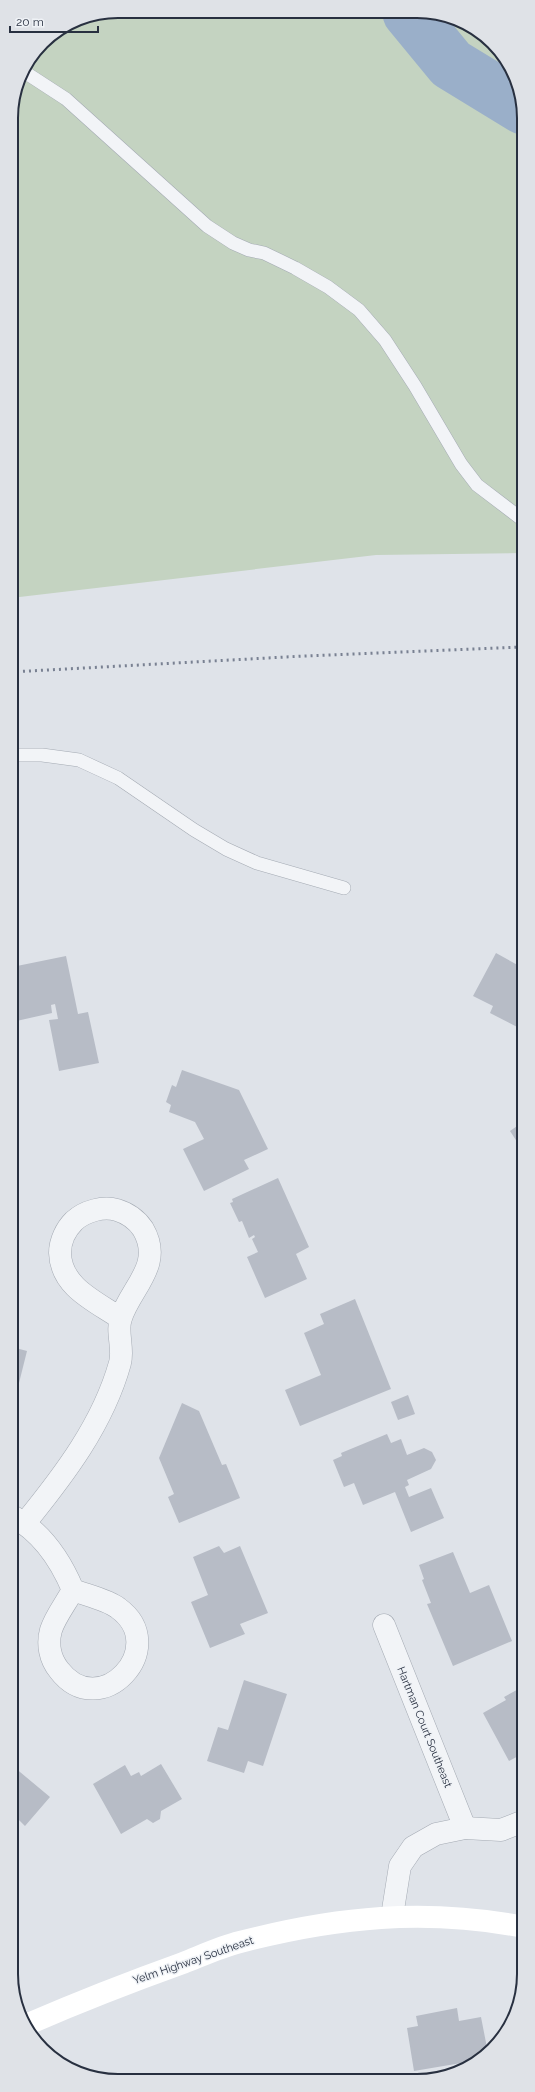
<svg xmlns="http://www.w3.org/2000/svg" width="535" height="2092" font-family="Raleway,sans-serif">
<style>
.green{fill:#c4d3c1}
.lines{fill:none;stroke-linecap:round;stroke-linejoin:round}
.river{stroke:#9aafc9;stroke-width:53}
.building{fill:#b7bcc6}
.lane-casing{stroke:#a4aab3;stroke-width:14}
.street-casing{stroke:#a4aab3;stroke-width:23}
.lane{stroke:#f2f4f7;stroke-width:13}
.street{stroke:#f2f4f7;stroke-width:22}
.secondary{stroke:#fff;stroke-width:22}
.rail{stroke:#798192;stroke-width:3;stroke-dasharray:2 4;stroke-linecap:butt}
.labels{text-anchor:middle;stroke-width:3;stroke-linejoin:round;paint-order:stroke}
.street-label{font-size:11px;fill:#283040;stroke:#eff2f6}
.rim{fill:none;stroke:#283040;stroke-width:2}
</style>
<rect width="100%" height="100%" fill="#dfe3e9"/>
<path class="green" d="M118,11l320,2 55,29 20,29 10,33v449l-147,2 -365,43v-487l8,-34 23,-35 35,-23z"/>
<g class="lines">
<path class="river" d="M409,13l42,51 72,44"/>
</g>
<g class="building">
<path d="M496,953l27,15v62l-33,-17 3,-7 -20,-10z"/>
<path d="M66,956l12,58 10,-2 11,51 -40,8 -10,-51 9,-1 -3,-15 -4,1 1,8 -40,9v-55z"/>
<path d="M182,1070l57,20 29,59 -24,11 5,9 -45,22 -21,-42 21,-10 -9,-17 -26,-10 2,-7 -5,-3 6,-17 4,2z"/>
<path d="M523,1122v29l-13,-20z"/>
<path d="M278,1178l31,69 -13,7 11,25 -42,19 -18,-41 11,-5 -6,-13 3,-2 -1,-2 -5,3 -7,-17 -3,1 -9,-19 3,-1 -1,-3z"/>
<path d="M355,1299l36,90 -91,37 -15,-36 36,-15 -17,-42 20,-9 -4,-10z"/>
<path d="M12,1347l15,4 -9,36 -4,-1 -2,6z"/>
<path d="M408,1395l7,19 -17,6 -7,-18z"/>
<path d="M182,1403l17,8 23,54 4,-1 14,34 -61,25 -11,-26 6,-3 -15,-36z"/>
<path d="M387,1434l4,9 10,-4 6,16 17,-7 8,4 4,8 -5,9 -24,11 2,5 -4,2 4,10 22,-9 13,30 -33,14 -16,-40 -32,13 -9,-22 -10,4 -11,-27 9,-4 -1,-3z"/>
<path d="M219,1546l5,7 16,-7 28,67 -28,11 5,10 -35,14 -19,-46 17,-7 -15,-38z"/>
<path d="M453,1552l17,41 19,-8 23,56 -59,25 -26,-62 4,-1 -9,-23 2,-1 -5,-14z"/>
<path d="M244,1680l43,14 -24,72 -15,-5 -4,12 -37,-12 11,-34 10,3z"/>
<path d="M524,1686v67l-15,8 -26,-48 23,-13 -2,-3z"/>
<path d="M161,1764l21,35 -21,12 -1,8 -7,4 -6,-4 -26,15 -28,-50 32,-19 6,11 8,-4 2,4z"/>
<path d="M14,1767l36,30 -25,29 -9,-9 -4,5v-52z"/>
<path d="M457,2008l2,13 22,-4 7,36 -9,7 -65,11 -7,-43 11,-2 -2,-10z"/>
</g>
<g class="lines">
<defs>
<g id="lane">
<path d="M23,71l43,28 141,127 26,17 16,7 15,3 31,15 33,19 31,23 26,30 30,46 46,78 16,21 46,35"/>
<path d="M11,755h31l37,5 39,18 76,52 32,19 31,14 87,25"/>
</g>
<g id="street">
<path d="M12,1516c30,16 48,43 61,74 13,5 35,10 45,18 54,39 -18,116 -59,62 -9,-11 -12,-26 -8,-40 4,-13 15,-27 22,-40"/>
<path d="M25,1523c39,-48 78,-99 95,-160 4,-14 -4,-32 1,-45 10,-31 43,-53 22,-89 -6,-9 -16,-16 -26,-19 -14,-4 -32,1 -43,11 -8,8 -14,20 -14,32 1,34 35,48 60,65"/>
<path d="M384,1625l81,203"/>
<path d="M392,1916l8,-50 13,-19 23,-13 29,-6 36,2 23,-9"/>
</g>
</defs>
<use href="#lane" class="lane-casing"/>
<use href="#street" class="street-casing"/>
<use href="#lane" class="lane"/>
<use href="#street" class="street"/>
<path class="secondary" d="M28,2024c51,-22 102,-42 155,-61 18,-7 37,-16 57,-21 97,-25 184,-34 284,-15"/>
<path class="rail" d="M11,672l293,-16 219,-9"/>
</g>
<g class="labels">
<g class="street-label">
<text transform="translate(425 1727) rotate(68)" y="4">Hartman Court Southeast</text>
<text transform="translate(193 1960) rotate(-19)" y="4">Yelm Highway Southeast</text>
</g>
</g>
<path d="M0 0H535V2092H0ZM118 18H417A100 100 0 0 1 517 118V1974A100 100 0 0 1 417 2074H118A100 100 0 0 1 18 1974V118A100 100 0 0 1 118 18Z" fill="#dfe2e7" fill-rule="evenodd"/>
<path class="rim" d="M118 18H417A100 100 0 0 1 517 118V1974A100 100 0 0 1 417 2074H118A100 100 0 0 1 18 1974V118A100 100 0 0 1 118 18Z"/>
<path d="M10 26v6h88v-6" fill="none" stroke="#283040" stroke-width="2"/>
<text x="16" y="26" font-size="12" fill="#283040" stroke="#eff2f6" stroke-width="3" paint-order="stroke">20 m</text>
</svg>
